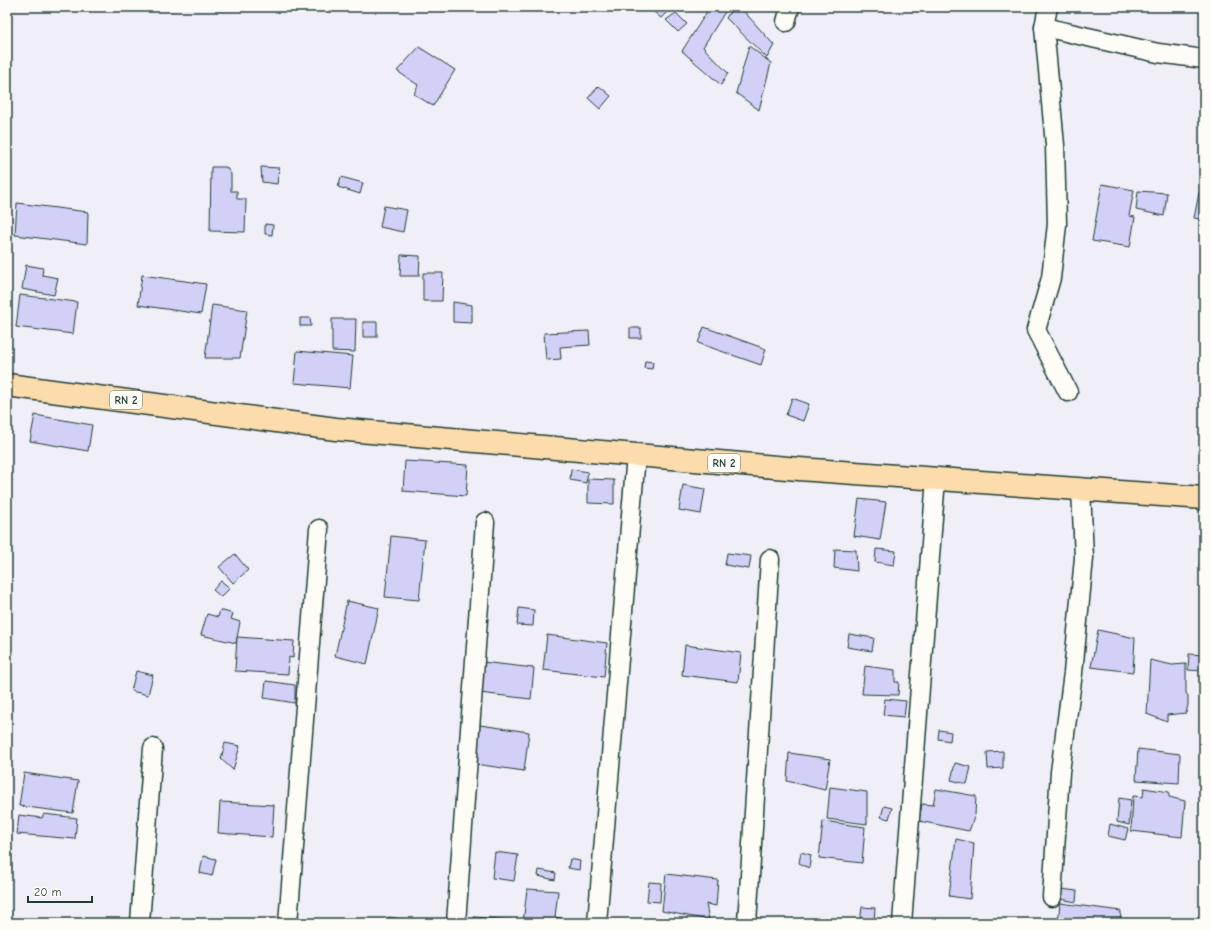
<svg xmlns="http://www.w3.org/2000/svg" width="1211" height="930" font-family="'Comic Neue',sans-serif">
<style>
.building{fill:#d3d0f8;stroke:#1f3d34}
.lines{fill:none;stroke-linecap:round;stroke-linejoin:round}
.minor-casing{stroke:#1f3d34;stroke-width:21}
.trunk-casing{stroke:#1f3d34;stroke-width:25}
.minor{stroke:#fdfcf7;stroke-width:18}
.trunk{stroke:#fcdcac;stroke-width:22}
.labels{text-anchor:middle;stroke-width:4;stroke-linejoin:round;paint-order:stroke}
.shield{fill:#fdfcf7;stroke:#62766e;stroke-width:1}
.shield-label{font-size:11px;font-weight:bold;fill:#1f3d34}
</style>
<rect width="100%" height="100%" fill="#f0eff7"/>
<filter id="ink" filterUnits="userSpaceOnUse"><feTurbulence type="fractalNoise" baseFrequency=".025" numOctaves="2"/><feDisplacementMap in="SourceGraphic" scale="8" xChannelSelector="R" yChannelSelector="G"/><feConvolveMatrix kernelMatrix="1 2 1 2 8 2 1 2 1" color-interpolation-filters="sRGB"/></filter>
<g filter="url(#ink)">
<g class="building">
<path d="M648,7h24l-11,11z"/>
<path d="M710,7h18l-25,40 25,26 -7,12 -39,-34z"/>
<path d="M733,7h7l34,38 -7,13 -41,-40z"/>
<path d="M676,13l11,11 -9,8 -12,-12z"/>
<path d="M749,46l22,17 -12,47 -23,-17z"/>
<path d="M419,47l36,23 -22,36 -19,-12 4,-9 -21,-14z"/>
<path d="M599,86l12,10 -11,13 -12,-11z"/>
<path d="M211,167h15l5,7v17h6v8h9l-1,33 -35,-1z"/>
<path d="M261,167l18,1 -2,16 -15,-2z"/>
<path d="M341,177l22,6 -3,11 -22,-7z"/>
<path d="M1102,184l32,6 -5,26 6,1 -5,30 -38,-6z"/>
<path d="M1138,191l29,2 -3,23 -28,-6z"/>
<path d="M1199,193l5,1v26l-10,-2z"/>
<path d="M17,203l71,9 -1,32 -72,-9z"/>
<path d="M384,206l23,4 -4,22 -23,-5z"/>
<path d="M265,224l8,1 -1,10 -7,-1z"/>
<path d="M401,255l19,1 -1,20h-19z"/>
<path d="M26,265l17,3 -1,7 16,3 -4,17 -32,-6z"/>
<path d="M423,273h20l-1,28h-19z"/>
<path d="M142,275l64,9 -5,30 -63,-9z"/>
<path d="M20,295l57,7 -4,32 -57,-7z"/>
<path d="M453,302l19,3v18l-19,-1z"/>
<path d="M212,305l35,5 -7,48h-35z"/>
<path d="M300,318h10l1,8h-11z"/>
<path d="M332,319h24l-1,33 -23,-1z"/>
<rect x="363" y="322" width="14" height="15"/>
<path d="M704,327l62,22 -5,16 -63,-22z"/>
<rect x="630" y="328" width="11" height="10"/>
<path d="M589,331l1,14 -30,2 1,12 -15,1 -2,-27z"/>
<path d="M297,351l56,5 -3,32 -56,-5z"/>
<path d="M645,361l8,1 -1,7 -8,-1z"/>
<path d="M792,398l17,6 -6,17 -17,-6z"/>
<path d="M35,415l57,10 -4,26 -58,-10z"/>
<path d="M405,461l63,4 -2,31 -63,-5z"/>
<path d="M571,469l17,3 -2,11 -16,-3z"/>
<path d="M588,479l26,1v24l-26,-1z"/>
<path d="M683,485l22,4 -4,25 -22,-4z"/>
<path d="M859,499l27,3 -6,38 -26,-4z"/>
<path d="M391,536l34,4 -6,60 -34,-3z"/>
<path d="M1203,547h1v20l-5,-1z"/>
<path d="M835,549l21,1 1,21 -23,-3z"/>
<path d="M876,549l20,2 -2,14 -19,-3z"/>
<path d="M727,553l24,3 -2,13 -24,-4z"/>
<path d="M235,554l13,16 -15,13 -14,-16z"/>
<path d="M221,581l9,7 -9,9 -8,-7z"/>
<path d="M347,601l32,7 -12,56 -32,-8z"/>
<path d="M519,608l15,2 -1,16 -16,-1z"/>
<path d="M220,610l13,4 -2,5 9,3 -4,21 -35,-8 6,-21 11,3z"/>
<path d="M1098,630l37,8 -2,34 -42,-5z"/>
<path d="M849,634l25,4 -2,13 -25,-4z"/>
<path d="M547,635l60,8 -3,34 -61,-7z"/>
<path d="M237,637l57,4 -1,17 -4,-1 -1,17 -53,-3z"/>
<path d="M685,645l56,8 -3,29 -56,-7z"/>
<path d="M1189,654l15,1v16l-16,-1z"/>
<path d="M1150,660l22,5 14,-1v29l2,3v9l-2,8 -19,2v7l-20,-8z"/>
<path d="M482,662l52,6 -3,31 -52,-6z"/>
<path d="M865,666l30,4v12h4l-1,13 -36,-1z"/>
<path d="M136,671l17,4 -5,20 -17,-4z"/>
<path d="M266,681l29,4v18l-31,-5z"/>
<path d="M885,699l21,2 -2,16 -21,-2z"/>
<path d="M480,725l49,7 -5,39 -49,-7z"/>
<path d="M939,730l12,2 -1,9 -12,-2z"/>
<path d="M225,743l15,3 -7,24 -12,-11z"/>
<path d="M1138,749l42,5 -1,29 -43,-3z"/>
<path d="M1003,751v17l-15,1 -1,-17z"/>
<path d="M789,753l41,6 -5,31 -38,-9z"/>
<path d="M955,763l16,4 -4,17 -16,-4z"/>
<path d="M24,773l54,8 -5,32 -54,-7z"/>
<path d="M830,787l37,5v32l-40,-5z"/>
<path d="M1144,788l25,4v5l16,4 -3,36 -51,-6 2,-35 10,1z"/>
<path d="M936,789l40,7 -1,19 -6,16 -50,-10 3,-17 11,1z"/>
<path d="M1119,798l12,2 -2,25 -12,-3z"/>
<path d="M220,802l54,3 -2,32 -54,-4z"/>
<path d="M884,806l8,2 -3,11 -8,-2z"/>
<path d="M44,814l33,4 -2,21 -58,-5 2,-19 23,3z"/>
<path d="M823,821l42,6 -3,36 -43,-5z"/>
<path d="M1110,824l18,5 -3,11 -17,-4z"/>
<path d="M956,839l18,4 -4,56 -21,-3z"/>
<path d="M495,852l23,3 -4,26 -22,-3z"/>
<path d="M801,852l10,3 -2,13 -10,-5z"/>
<path d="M203,856l13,3 -4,17 -12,-3z"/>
<path d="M570,859l10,2 -1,9 -11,-2z"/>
<path d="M539,870l17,3 -1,7 -17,-4z"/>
<path d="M666,874l52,6 -2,26 -10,-2 3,16 -47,-9z"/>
<path d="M649,882l12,1 -1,19 -13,-1z"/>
<path d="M527,889l31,2 -3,26 6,1 -1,5h-37z"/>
<path d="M1061,889l16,2 -1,11 -15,-3z"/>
<path d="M1060,903l61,8 -1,12h-62z"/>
<path d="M862,907l13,1 -1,15h-14z"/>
<path d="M388,917l33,5 -34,1z"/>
<path d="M474,917l38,3 -1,3h-37z"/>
</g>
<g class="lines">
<defs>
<g id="minor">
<path d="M1048,7l-4,20 11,118 2,79 -6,54 -15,52 32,62"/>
<path d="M786,22l4,-15"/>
<path d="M1044,27l114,26 46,6"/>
<path d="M1052,897l8,-125 13,-99 11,-115 -3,-70"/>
<path d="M140,923l13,-175"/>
<path d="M288,923l31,-394"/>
<path d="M456,923l29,-401"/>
<path d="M597,923l39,-468"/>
<path d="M747,923l23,-364"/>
<path d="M902,923l34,-445"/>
</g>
<path id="trunk" d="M7,385l329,44 463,40 405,29"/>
</defs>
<use href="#minor" class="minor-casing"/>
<use href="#trunk" class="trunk-casing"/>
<use href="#minor" class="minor"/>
<use href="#trunk" class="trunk"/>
</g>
</g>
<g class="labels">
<g class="shield">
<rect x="110" y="391" width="32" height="18" rx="3"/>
<rect x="708" y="454" width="32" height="18" rx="3"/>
</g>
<g class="shield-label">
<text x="126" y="404">RN 2</text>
<text x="724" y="467">RN 2</text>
</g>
</g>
<rect width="1211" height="930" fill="none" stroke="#fdfcf7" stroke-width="24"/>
<rect x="12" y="12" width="1187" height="906" fill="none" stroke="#1f3d34" stroke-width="1.5" filter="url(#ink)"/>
<path d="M28 896v6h64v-6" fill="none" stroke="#1f3d34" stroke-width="2"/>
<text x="34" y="896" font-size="12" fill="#1f3d34" stroke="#fdfcf7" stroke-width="3" paint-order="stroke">20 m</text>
</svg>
